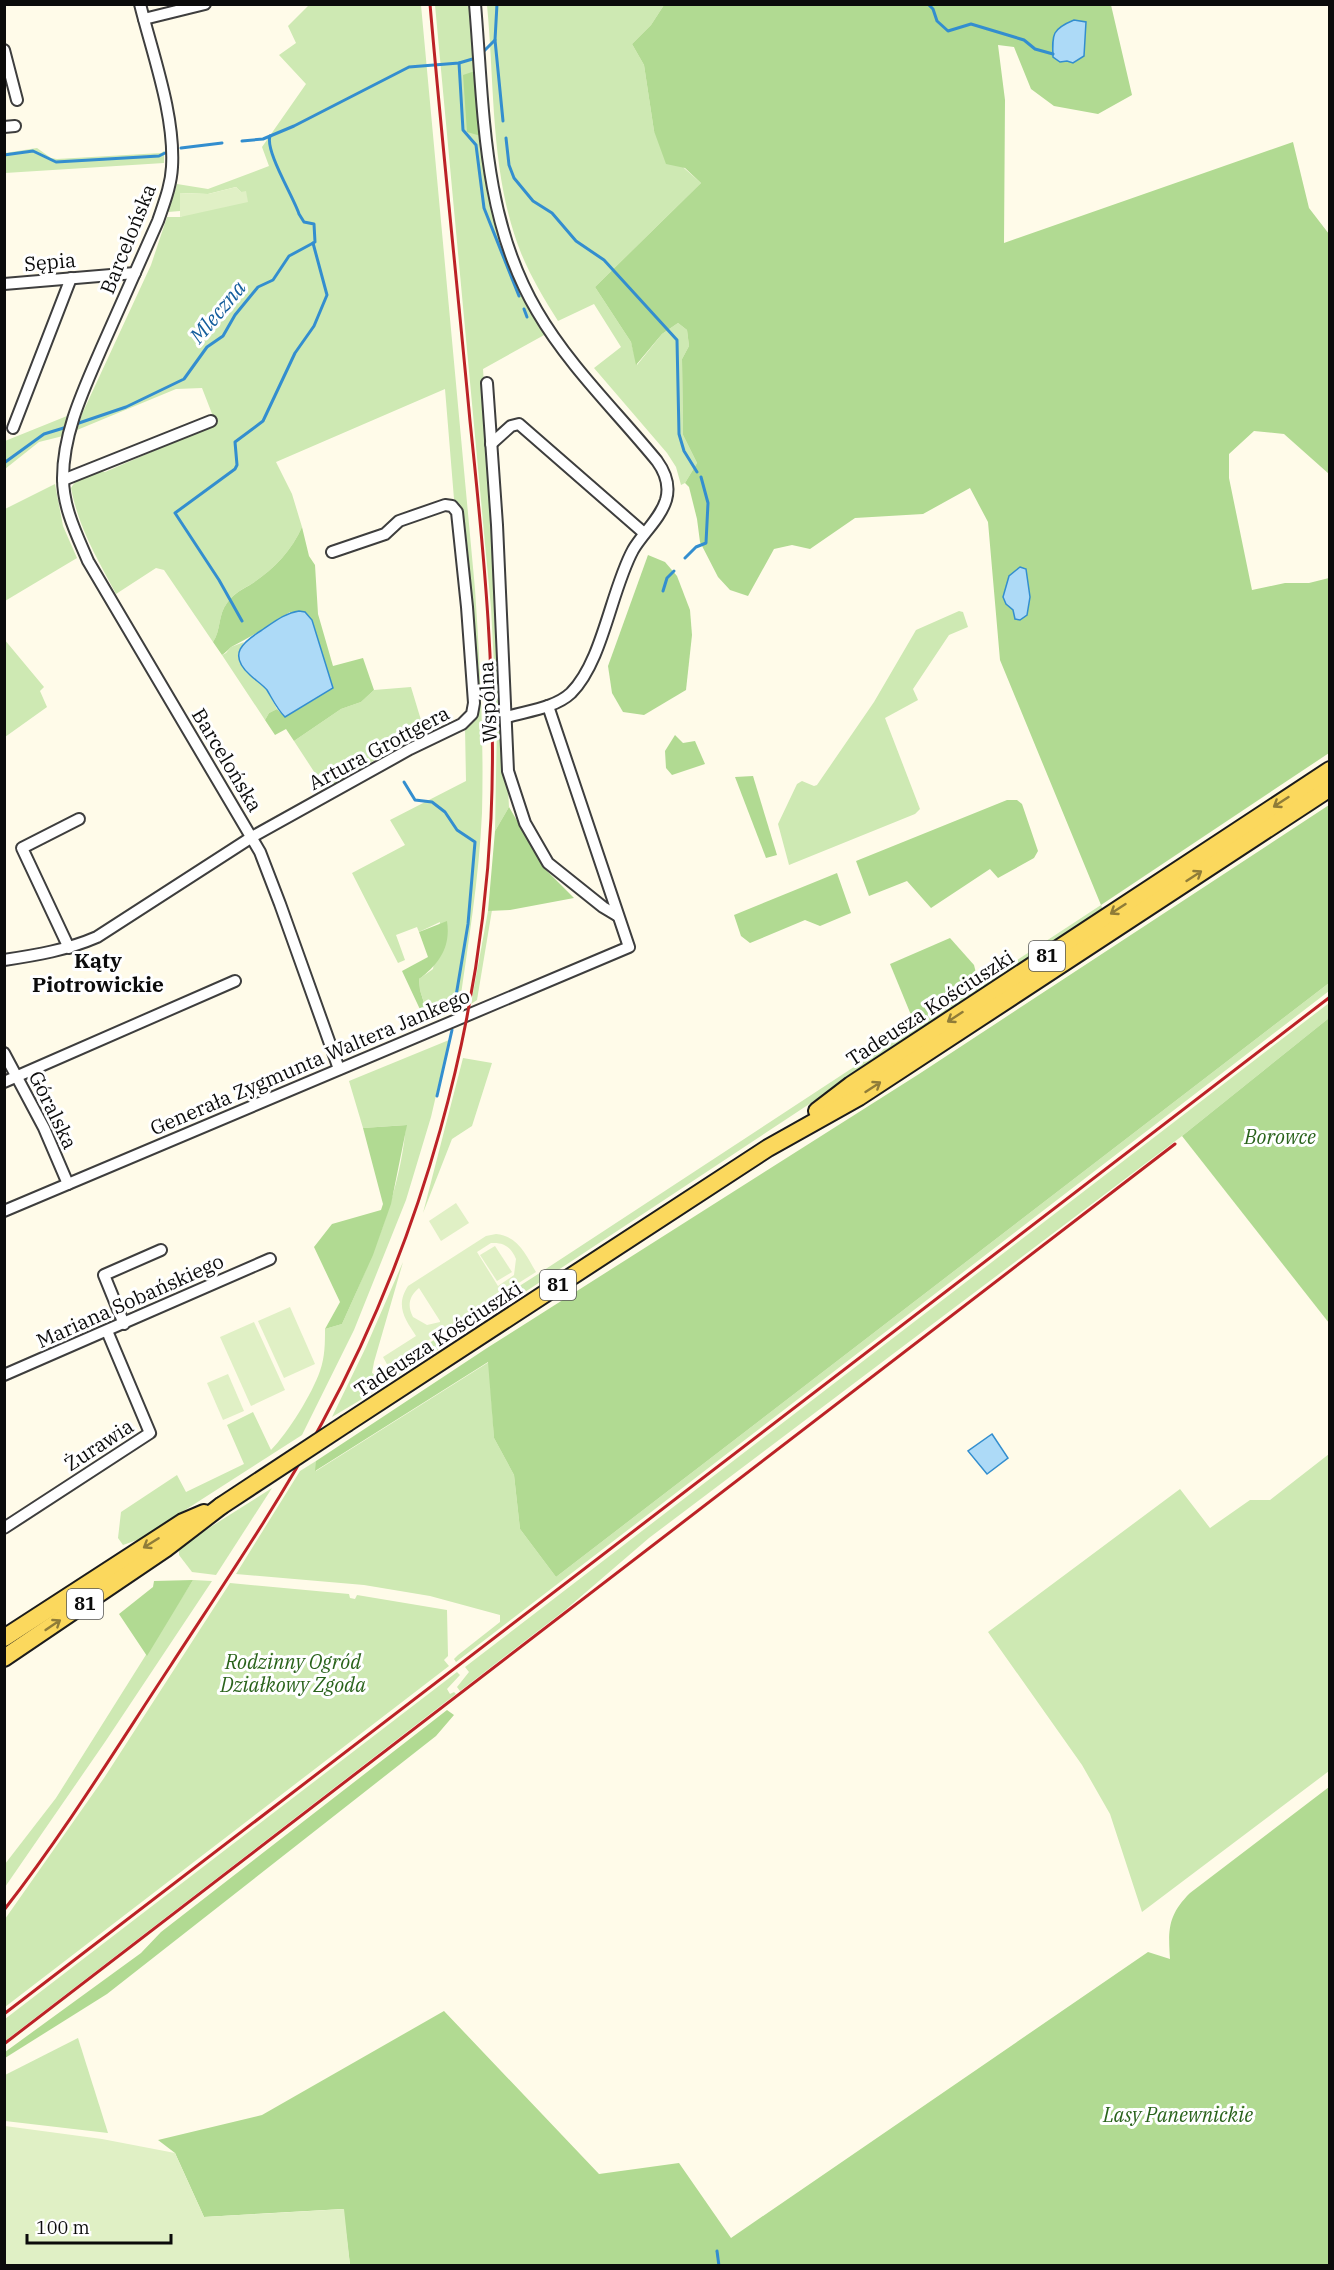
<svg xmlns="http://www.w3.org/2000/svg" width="1334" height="2270" font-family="'IBM Plex Serif',serif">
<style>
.green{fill:#cee9b3}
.forest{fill:#b1da92}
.pitch{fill:#e0f0c5;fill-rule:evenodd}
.water{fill:#addaf7;stroke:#338ecf;stroke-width:1.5}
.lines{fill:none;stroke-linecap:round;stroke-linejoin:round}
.stream{stroke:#338ecf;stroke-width:3}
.minor-casing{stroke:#3e3e3e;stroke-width:14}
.primary-casing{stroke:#1c1c1c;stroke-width:20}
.minor{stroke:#fff;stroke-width:10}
.primary{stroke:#fbd85d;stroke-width:16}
.rail{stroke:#bc2226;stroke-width:3}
.primary-bridge-casing{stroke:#1c1c1c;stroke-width:20;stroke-linecap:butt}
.primary-bridge{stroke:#fbd85d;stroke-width:16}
.oneway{stroke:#8f7c38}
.labels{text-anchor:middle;stroke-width:6;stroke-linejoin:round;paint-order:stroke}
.shield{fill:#fff;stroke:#545454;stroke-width:1.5}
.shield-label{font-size:18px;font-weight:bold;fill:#0b0b0b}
.street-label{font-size:20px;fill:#0b0b0b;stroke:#fff}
.park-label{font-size:20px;font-style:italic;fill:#29631b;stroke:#fff}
.water-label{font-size:21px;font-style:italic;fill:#145e9d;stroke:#fff}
.neighbourhood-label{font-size:21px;font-weight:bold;fill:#0b0b0b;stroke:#fff}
</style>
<rect width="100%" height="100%" fill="#fffbe9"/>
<g class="green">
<path d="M309,5h112l54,584c5,75 9,149 7,224 -3,66 -14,131 -23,196l-25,11h-9l3,-5 -8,-25 -1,-11 14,-10 7,-47 -21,10 -2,-5 -21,8 9,25 -7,3 -46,-90 53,-28 -15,-25 76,-39 -1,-54 9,-8 -11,-202 -9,-18 -9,-110 -169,73 16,32 10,33c-10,23 -28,42 -49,56 -10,6 -19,10 -26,20 -9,11 -6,28 -14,39l-49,-72 -8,-2 -40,26c-19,-36 -37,-65 -45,-106 7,-12 21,-18 34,-16l111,-48 -14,-36 -26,1 -99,41 5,-16 69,-149 16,-48h13l61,-25 -5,-5 -28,7 -28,-1v18l-12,1 9,-28 31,5 61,-23 -7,-19 44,-63 -27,-29 17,-12 -8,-17z"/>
<path d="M435,5h35l19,191 10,39 18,46 29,53 -63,35 14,213 12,225 -14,24 2,-109 -6,-114z"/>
<path d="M487,5h177l-13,20 -19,19 12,21 10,66 30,37 17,15 -106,104 36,55 6,23 25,-31 16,-11 9,7 2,16 -7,13 1,76 14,28 -12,20 -4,2 -5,-18 -9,-14 -73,-85 27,-21 -27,-43 -36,17c-14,-22 -27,-44 -37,-68 -31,-78 -26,-166 -34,-248z"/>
<path d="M37,148l14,10 6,1 104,-6 3,-2v12l-159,10v-20z"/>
<path d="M67,416l-4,20 -24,6 -34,27v-28z"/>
<path d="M55,484l8,42 14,32 -72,43v-92z"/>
<path d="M959,611l4,1 5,15 -19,8 -36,54 5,11 -33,18 35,91 -5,5 -126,51 -11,-41 19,-40 5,-3 12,5 3,-1 57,-83 42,-72z"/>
<path d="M4,639l40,48 -4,4 7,16 -42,30z"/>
<path d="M244,642l-5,9 6,19 22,20 10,19 -8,4 -4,7 -43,-65 4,-2 5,-6z"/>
<path d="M411,687l13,43 -98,60 -32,-49 47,-32 20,-7 13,-12z"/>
<path d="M1101,905l2,5 -731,483 -40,24 34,-70 37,-85 -29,100 -2,11 5,3 155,-98z"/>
<path d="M492,910l-15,90 -6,4 17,-93z"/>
<path d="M1329,983v8l-873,671 -2,-3 4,-4 42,-33v-7l-70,-19 -66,-11 -128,-11 64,-103 16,-10v10l173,-109 5,76 20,37 6,54 36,48z"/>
<path d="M1329,1003v15l-147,118 -533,402 -85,73 -104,80 -3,-4 12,-15 -4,-5z"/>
<path d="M449,1040l-18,77 -25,83 -52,130 -52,105 -162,104 -17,6 -5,-7 3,-26 56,-37 9,17 58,-28 -17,-39 26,-13 18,38c17,-17 41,-56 49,-79 5,-14 5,-28 5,-42l17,-5c29,-64 58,-129 64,-199l-43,3 -14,-47z"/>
<path d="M463,1058l29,5 -20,63 -20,13 -29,74z"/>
<path d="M1329,1454v317l-187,141 -32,-98 -28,-49 -94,-133 192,-143 30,39 40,-28h20z"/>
<path d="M272,1488l-56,87 -24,-3 -13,-17v-8z"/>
<path d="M193,1580l19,1 -107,161 -100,145v-23l51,-66z"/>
<path d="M230,1583l119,11 1,4 5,1 2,-4 90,15 1,46 -4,4 5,6 -444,341v-88l99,-141z"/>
<path d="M457,1672l3,3 -13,14 3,5 4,-2 2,2 -451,347v-22z"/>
<path d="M78,2038l30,95 -103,-12v-46z"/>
</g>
<g class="forest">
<path d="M664,5h447l21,90 -34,19 -44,-8 -23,-17 -17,-42 -16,-2 7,55 -1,143 289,-101 16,66 20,26v240l-45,-40 -30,-3 -25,23v24l23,112 33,-7h24l20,-5v175l-228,152 -101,-245 -12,-138 -18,-34 -47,26 -68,4 -45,31 -18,-4 -18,4 -26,47 -18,-6 -12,-13 -18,-35 -3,-23 -8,-32 -4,-4 12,-20 -14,-28 -1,-76 7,-13 -2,-16 -9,-7 -16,11 -26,31 -5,-23 -36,-55 106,-104 -16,-15 -19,-4 -12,-33 -10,-66 -12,-21 19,-19z"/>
<path d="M475,71l6,65 -14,-4 -4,-57z"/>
<path d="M302,527l7,29 6,9 3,49 15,52 30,-8 11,32 -13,12 -20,7 -47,32 -8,-12 -11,6 -10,-15 4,-7 8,-4 8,8 32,-19 -27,-86c-19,12 -37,24 -57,34 -4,2 -6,6 -11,9l-9,-13c8,-11 5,-28 14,-39 8,-11 15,-13 26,-20 21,-14 39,-33 49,-56z"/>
<path d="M648,555l17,7 12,14 13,34 2,25 -6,55 -42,25 -21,-3 -11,-19 -4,-27z"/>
<path d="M675,735l8,8 12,-2 10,23 -33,11 -6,-7 -1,-17z"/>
<path d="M753,776l24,79 -11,3 -31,-81z"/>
<path d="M1007,800h10l5,4 16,47 -4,7 -36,20 -8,-9 -59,39 -24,-27 -38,15 -13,-35z"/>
<path d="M1329,805v178l-773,594 -36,-48 -6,-54 -20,-37 -6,-76 -173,109 1,-10 171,-113 432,-274z"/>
<path d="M509,807l37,63 28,28 -64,12 -22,1 7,-80z"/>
<path d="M837,873l14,40 -31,13 -15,-6 -55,23 -9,-7 -7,-21z"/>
<path d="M447,921c4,26 -8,43 -28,58l1,11 8,26 -3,4 -23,-49 26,-14 -9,-25z"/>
<path d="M950,938l24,27 5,20 -63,42 -26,-63z"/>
<path d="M1329,1018v305l-147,-187z"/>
<path d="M407,1125l-16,79 -18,51 -31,69 -17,5 15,-27 -26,-55 18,-23 49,-14 2,-6 -20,-76z"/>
<path d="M193,1580l-46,76 -28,-42 34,-27 1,-6z"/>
<path d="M447,1710l7,5 -18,21 -329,258 -102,64v-6l136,-99 20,-21z"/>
<path d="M1329,1787v478h-979l-7,-56 -139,8 -29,-64 -17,-13 104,-25 182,-104 155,163 80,-11 52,75 417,-286 22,7c-2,-30 -2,-44 20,-66z"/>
</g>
<g class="pitch">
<path d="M236,187l5,5 5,-1 2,11 -68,15v-24l28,1z"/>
<path d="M456,1203l13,20 -28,18 -12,-20z"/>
<path d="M496,1234c22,2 30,21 40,38l-148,94 -5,-9 33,-21c-11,-17 -21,-30 -8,-50l78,-50zM491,1243c13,-1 20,4 25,16l-2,16 -16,11 -21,-34zM419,1288l21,33v1l-13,3 -14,-8c-6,-11 -4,-21 6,-29z"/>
<path d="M495,1246l17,26 -15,9 -17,-26z"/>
<path d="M290,1307l25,57 -31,14 -26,-57z"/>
<path d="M254,1322l31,68 -34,16 -31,-69z"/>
<path d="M228,1374l16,37 -21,9 -16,-37z"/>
<path d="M5,2126l97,13 73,14 29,64 140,-8 6,56h-345z"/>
</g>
<g class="water">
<path d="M1074,20l12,2 -2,34 -11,7 -6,-2 -7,1 -7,-5c-1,-23 -1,-28 21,-37z"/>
<path d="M1020,567l6,2 4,28 -3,18 -7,5 -5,-1 -2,-9 -7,-6 -3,-7 6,-21z"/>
<path d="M299,611l6,1 7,8 21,68 -48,29c-8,-8 -12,-17 -18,-27 -5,-6 -12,-10 -17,-15 -23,-21 -7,-33 12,-45 12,-8 23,-17 37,-19z"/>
<path d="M992,1434l16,24 -21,16 -19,-23z"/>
</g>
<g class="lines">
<g class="stream">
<path d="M928,4l5,5 4,12 11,10 23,-7 53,16 11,9 18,5"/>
<path d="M495,40l8,81"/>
<path d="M481,54l14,-14 2,-36"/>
<path d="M459,63l4,67 13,15 8,63 35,88"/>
<path d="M506,138l3,27 5,13 19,23 19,12 24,28 28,19 73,80 2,94 5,17 13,21"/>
<path d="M242,141l21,-2 31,-13 115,-59 50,-4 17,-5"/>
<path d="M181,148l41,-5"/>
<path d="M4,155l29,-4 23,11 103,-6 6,-3"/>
<path d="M524,309l3,8"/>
<path d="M76,424l50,-17 58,-28 23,-32 16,-11 12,-21 23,-28 15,-7 16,-24 26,-14 -1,-18 -10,-2 -5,-8c-6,-18 -34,-63 -29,-78"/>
<path d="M4,463l40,-29 23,-7"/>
<path d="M685,558l11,-11 10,-4 2,-40 -7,-26"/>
<path d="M663,591l4,-13 7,-7"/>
<path d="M242,621l-23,-41 -44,-67 60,-44 2,-4 -2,-23 28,-21 32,-68 19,-27 13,-31 -14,-52"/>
<path d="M404,782l11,18 17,2 13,10 12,18 18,12 -7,82 -14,84"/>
<path d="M437,1096l15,-66"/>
<path d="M717,2251l2,15"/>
</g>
<defs>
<g id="minor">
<path d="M140,4c13,52 35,111 32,163 -1,19 -8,36 -14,54 -19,42 -37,84 -56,126 -18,42 -39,85 -39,131 0,30 14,57 25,83l172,291 20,52 59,165"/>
<path d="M475,4c9,105 7,214 62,307 32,55 80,101 120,150 8,11 13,25 9,39 -6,19 -23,33 -33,50 -22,40 -30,111 -62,143 -16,15 -44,18 -64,24"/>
<path d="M144,19l61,-15"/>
<path d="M4,50l13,50"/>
<path d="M4,127l11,-1"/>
<path d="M4,284l131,-11"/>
<path d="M487,383l10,142 11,246 17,52 23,40 55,44 15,9"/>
<path d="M13,428l58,-150"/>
<path d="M491,444l20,-18 8,-2 125,109"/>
<path d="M63,480l148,-59"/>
<path d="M69,948l-47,-100 57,-29"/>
<path d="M4,960c33,-5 63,-10 93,-23l155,-100 158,-88 52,-25 10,-10 2,-11 -7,-96 -10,-95 -5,-6 -7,-1 -46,16 -14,13 -53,18"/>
<path d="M4,1053l40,75 24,56"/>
<path d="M4,1082l231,-101"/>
<path d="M4,1211l625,-264 -81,-241"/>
<path d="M124,1324l-20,-49 57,-25"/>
<path d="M4,1375l266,-116"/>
<path d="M4,1528l146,-95 -43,-102"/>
</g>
<g id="primary">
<path d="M817,1111l34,-26 479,-315"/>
<path d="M347,1423l421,-275 91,-51 471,-309"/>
<path d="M4,1638l179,-116 21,-9"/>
<path d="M4,1658l161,-109 56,-43"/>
</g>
</defs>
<use href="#minor" class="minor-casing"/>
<use href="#primary" class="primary-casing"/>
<use href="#minor" class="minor"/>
<use href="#primary" class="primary"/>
<g class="rail">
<path d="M4,1910c61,-78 113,-163 167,-245 52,-80 106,-159 151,-242 100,-184 159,-396 169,-605 6,-133 -7,-265 -21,-397 -13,-139 -28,-278 -40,-417"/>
<path d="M4,2014l1326,-1017"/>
<path d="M4,2044l1171,-900"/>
</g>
<defs>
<path id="primary-bridge" d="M221,1506l126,-83"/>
</defs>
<use href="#primary-bridge" class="primary-bridge-casing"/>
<use href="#primary-bridge" class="primary-bridge"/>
</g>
<defs><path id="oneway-shaft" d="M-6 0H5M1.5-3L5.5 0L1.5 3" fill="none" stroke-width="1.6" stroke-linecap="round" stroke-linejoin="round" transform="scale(1.5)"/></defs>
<g class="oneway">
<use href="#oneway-shaft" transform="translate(1281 802) rotate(147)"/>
<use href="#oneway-shaft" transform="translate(1194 876) rotate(-33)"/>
<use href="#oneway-shaft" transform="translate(1118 909) rotate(147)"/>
<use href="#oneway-shaft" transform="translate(955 1017) rotate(147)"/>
<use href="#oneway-shaft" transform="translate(873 1087) rotate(-33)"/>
<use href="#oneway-shaft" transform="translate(151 1543) rotate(148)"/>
<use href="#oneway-shaft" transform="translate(53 1625) rotate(-34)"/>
</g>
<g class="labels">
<g class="shield">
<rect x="1029" y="941" width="36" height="30" rx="4.5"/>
<rect x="540" y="1270" width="36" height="30" rx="4.5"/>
<rect x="67" y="1589" width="36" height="30" rx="4.5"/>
</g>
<g class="shield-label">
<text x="1047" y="962">81</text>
<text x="558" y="1291">81</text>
<text x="85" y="1610">81</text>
</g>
<g class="street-label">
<text transform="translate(128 239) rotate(-68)" y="7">Barcelońska</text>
<text transform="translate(50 262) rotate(-5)" y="7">Sępia</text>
<text transform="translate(488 702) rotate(-93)" y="7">Wspólna</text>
<text transform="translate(379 748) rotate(-28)" y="7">Artura Grottgera</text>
<text transform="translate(227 760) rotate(59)" y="7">Barcelońska</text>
<text transform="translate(930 1008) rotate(-33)" y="7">Tadeusza Kościuszki</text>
<text transform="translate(310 1062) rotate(-23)" y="7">Generała Zygmunta Waltera Jankego</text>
<text transform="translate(53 1110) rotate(64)" y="7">Góralska</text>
<text transform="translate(130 1301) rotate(-24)" y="7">Mariana Sobańskiego</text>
<text transform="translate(438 1339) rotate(-33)" y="7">Tadeusza Kościuszki</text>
<text transform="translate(99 1445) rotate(-33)" y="7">Żurawia</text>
</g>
<g class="park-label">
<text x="1280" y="1144">Borowce</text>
<text x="293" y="1669">Rodzinny Ogród<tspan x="293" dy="23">Działkowy Zgoda</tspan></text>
<text x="1178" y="2122">Lasy Panewnickie</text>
</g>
<g class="water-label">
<text transform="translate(218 312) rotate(-50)" y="7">Mleczna</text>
</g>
<g class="neighbourhood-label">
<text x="98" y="968">Kąty<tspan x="98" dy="24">Piotrowickie</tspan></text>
</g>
</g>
<rect width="1334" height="2270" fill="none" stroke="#0b0b0b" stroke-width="12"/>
<path d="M27 2234v9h144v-9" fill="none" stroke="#0b0b0b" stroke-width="3"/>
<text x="36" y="2234" font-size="18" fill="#0b0b0b" stroke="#ffffff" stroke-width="4.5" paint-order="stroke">100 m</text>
</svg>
